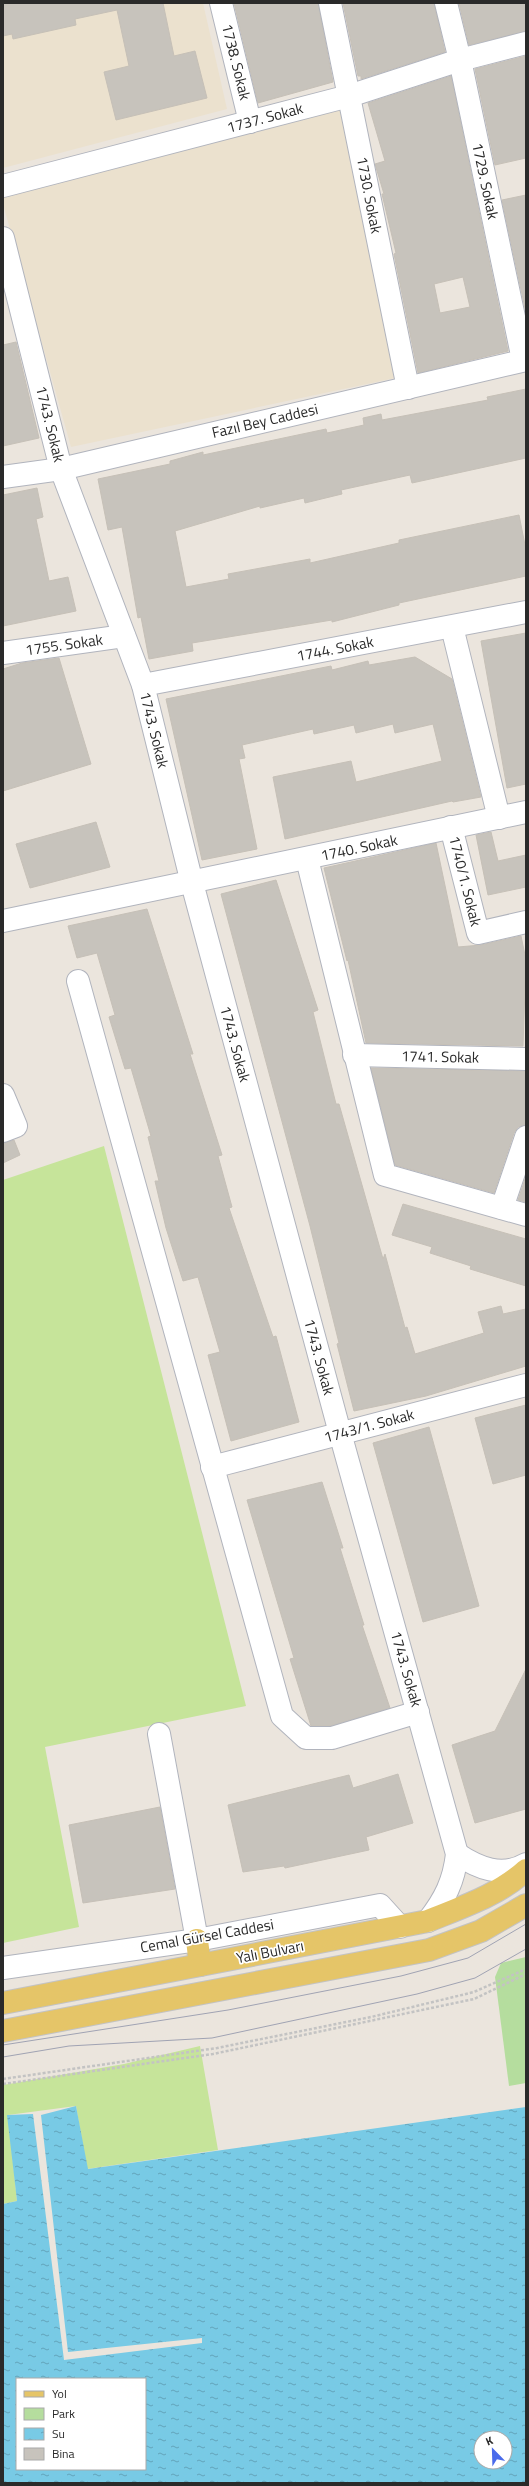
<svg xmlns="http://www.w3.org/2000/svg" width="529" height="2486" font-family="'Titillium Web',sans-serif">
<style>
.education{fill:#ebe1ce}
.park{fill:#b5dd9e}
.pitch{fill:#c6e49a}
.water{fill:url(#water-ripples);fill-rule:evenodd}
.building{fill:#c7c3bc;stroke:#c6c0b7;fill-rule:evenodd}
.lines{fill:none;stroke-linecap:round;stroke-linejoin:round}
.minor-casing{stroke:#b1b4bd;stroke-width:24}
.major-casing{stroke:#c3c3c3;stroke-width:24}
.path{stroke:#c3c3c3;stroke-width:2.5;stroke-dasharray:3 2;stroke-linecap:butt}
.minor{stroke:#fff;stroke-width:22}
.major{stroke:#e5c568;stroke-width:22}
.tram{stroke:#a0a3b3;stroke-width:1}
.labels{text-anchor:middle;stroke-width:3.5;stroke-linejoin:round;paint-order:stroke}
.street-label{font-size:15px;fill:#2a2a2a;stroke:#fff}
</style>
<defs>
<pattern id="water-ripples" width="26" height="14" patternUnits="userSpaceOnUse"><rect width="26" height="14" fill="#78cae5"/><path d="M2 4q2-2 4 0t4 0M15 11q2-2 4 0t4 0" fill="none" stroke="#63a4ba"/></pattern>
</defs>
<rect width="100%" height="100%" fill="#ebe5dd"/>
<g class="education">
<path d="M3,3h200l24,106 -224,59z"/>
<path d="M340,104l60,273 -329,70 -68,-243v-11z"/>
</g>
<path class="park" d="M526,1957v126l-17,3 -14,-109 6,-14z"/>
<g class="pitch">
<path d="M104,1146l142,560 -201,41 34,180 -76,16v-763z"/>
<path d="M200,2046l18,104 -131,19 -11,-63 -68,9 9,86 -14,3v-119l121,-21z"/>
</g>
<path class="water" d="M76,2106l12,63 438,-62v376h-523v-279l14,-3 -10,-86 26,-1 31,246 138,-17v-5l-134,14 -27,-237zM17,2379h128v90h-128zM481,2438h24v24h-24z"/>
<g class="building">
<path d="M3,3h160l11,53 21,-5 12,47 -91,22 -12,-48 25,-6 -12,-56 -42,9 1,6 -63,14 -1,-5 -9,2z"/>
<path d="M234,3h84l15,79 -75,21z"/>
<path d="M343,3h91l11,49 -84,27v-3h-3z"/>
<path d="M459,3h67v28l-57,14z"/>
<path d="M526,56v102l-31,7 -20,-96z"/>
<path d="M451,76l57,275 -90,22 -24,-119 2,-1 -14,-59h2l-9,-30 10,-3 -17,-58zM463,277l7,30 -30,6 -6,-29z"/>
<path d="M526,195v118l-24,-113z"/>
<path d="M16,342l23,96 -36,8v-101z"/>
<path d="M526,389v69l-114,25 -2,-8 -69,15 1,4 -37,9 -1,-5 -44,10v-2l-85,25 11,56 43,-8 -1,-5 82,-15v4l89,-20v-3l120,-25 7,35v26l-127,27v2l-67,17v-2l-140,23 1,8 -44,8 -8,-42 -3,1 -16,-91 -14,3 -10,-51 72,-15v-3l33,-9v3l123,-26 1,4 37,-8 -1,-7 18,-4 1,6 106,-20 -1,-3z"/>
<path d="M37,488l6,29 -7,2 13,62 19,-4 8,34 -73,15v-131z"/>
<path d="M526,633v151l-19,4 -26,-147z"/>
<path d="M415,657l37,22 29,118 -28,5 -1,-1 -167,38 -12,-62 78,-16 5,21 86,-21 -9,-37 -38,9 -2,-9 -37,9 -2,-8 -40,9 -1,-5 -71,16 3,13 -6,1 18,90 -55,11 -36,-161 165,-33 1,4 36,-9 1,4z"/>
<path d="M59,658l32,106 -88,27v-122l19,-6z"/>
<path d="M96,822l14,45 -80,21 -14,-44z"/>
<path d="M491,832l7,29 28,-6v32l-38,8 -12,-60z"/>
<path d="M436,843l22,104 23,-2 40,-9 5,24 -3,86 -157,-3 -18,-83 -1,1 -23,-93z"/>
<path d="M276,880l42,130 -5,2 23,92h3l44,155 2,-5 20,74 2,-1 8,27 69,-21 -6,-21 23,-6 2,8 23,-5v57l-100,30 -72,15 -17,-67 2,-1 -29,-117 -89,-332z"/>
<path d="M147,909l46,145h-3l32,101 -4,1 14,51 -3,1 44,129 3,-1 23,86 -68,19 -23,-86 12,-3 -22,-75 -15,4 -17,-53 -11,-47h4l-11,-44 3,-1 -20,-68 -6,1 -16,-52 6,-2 -18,-62 -20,5 -9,-32z"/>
<path d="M371,1068l155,3v54l-8,2 -4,6 -20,60 -99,-28z"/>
<path d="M14,1140l6,15 -17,8v-20z"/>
<path d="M526,1176v26l-8,-2z"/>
<path d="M403,1204l123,35v47l-56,-17 1,-3 -41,-13 2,-6 -40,-12z"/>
<path d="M526,1405v70l-33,9 -18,-66z"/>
<path d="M429,1427l50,179 -56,16 -50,-179z"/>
<path d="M322,1482l21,66h-3l24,77h-2l28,83 -60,18h-19l-21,-67 4,-1 -47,-158z"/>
<path d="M526,1669v140l-51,14 -23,-78 43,-14z"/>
<path d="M398,1774l15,49 -47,14 3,13 -84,18 -1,-2 -41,6 -15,-67 121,-30 4,13z"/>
<path d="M160,1807l15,82 -92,14 -14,-78z"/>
</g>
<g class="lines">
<defs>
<g id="minor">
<path d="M221,3l29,119"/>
<path d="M330,3l78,385"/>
<path d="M446,3l14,57 63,300"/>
<path d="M3,186l346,-90 111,-36 66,-17"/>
<path d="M3,238l58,231 82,216 49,198 148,550 117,421c-3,27 -12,45 -29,67"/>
<path d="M3,477l58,-8 465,-109"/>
<path d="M452,627l47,191"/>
<path d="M3,653l121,-17"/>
<path d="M143,685l383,-73"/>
<path d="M451,827l27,106 48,-11"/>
<path d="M307,859l78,316 141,40"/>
<path d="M3,921l523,-109"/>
<path d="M78,981l204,735 24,22h26l86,-26"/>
<path d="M354,1055l172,4"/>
<path d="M3,1095l13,31 -13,5"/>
<path d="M502,1208l24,-71"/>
<path d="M212,1467l314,-82"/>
<path d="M159,1734l38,206"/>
<path d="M457,1854c21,14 45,24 69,10"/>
<path d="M3,1968l194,-28 183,-35 20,22"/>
</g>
<g id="major">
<path d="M197,1940l3,25"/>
<path d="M3,2003l425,-82c34,-14 71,-26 98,-51"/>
<path d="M3,2031l426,-81 52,-19 45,-26"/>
</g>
</defs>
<use href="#minor" class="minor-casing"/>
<use href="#major" class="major-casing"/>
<g class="path">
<path d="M3,2079l214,-31 154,-31 103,-25 52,-23"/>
<path d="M3,2084l210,-30 261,-55 52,-25"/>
</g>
<use href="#minor" class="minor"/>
<use href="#major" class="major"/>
<g class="tram">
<path d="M3,2045l225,-35 173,-34 67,-18 58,-34"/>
<path d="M3,2057l66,-11 143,-8 205,-44 58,-16 51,-29"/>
</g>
</g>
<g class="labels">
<g class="street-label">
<text transform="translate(236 62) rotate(76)" y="5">1738. Sokak</text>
<text transform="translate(265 118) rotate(-15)" y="5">1737. Sokak</text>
<text transform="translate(485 181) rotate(78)" y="5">1729. Sokak</text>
<text transform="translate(369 195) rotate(79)" y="5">1730. Sokak</text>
<text transform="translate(265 421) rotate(-13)" y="5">Fazıl Bey Caddesi</text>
<text transform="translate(50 424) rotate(76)" y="5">1743. Sokak</text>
<text transform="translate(64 645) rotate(-8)" y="5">1755. Sokak</text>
<text transform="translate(335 649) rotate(-11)" y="5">1744. Sokak</text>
<text transform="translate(154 730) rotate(76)" y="5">1743. Sokak</text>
<text transform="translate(359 848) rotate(-12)" y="5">1740. Sokak</text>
<text transform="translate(465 881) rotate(76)" y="5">1740/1. Sokak</text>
<text transform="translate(235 1044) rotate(75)" y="5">1743. Sokak</text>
<text transform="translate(440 1057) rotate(1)" y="5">1741. Sokak</text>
<text transform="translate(319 1357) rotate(75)" y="5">1743. Sokak</text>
<text transform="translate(369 1426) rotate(-15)" y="5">1743/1. Sokak</text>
<text transform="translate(406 1669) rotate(74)" y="5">1743. Sokak</text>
<text transform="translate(207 1936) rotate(-10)" y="5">Cemal Gürsel Caddesi</text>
<text transform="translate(270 1952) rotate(-11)" y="5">Yalı Bulvarı</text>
</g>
</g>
<rect width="529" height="2486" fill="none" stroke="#2a2a2a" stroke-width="8"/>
<rect x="16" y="2378" width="130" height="92" fill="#ffffff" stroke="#aaaaaa"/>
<rect x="24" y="2391" width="20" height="6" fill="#e5c568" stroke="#aaaaaa"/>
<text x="52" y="2398" font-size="12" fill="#2a2a2a">Yol</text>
<rect x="24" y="2408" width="20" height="12" fill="#b5dd9e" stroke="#aaaaaa"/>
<text x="52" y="2418" font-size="12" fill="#2a2a2a">Park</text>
<rect x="24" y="2428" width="20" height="12" fill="url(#water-ripples)" stroke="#aaaaaa"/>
<text x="52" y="2438" font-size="12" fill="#2a2a2a">Su</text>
<rect x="24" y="2448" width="20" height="12" fill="#c7c3bc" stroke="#aaaaaa"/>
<text x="52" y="2458" font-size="12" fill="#2a2a2a">Bina</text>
<g transform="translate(493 2450) rotate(337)"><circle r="19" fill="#ffffff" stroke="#aaaaaa"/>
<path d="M0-3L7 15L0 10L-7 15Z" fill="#4a6beb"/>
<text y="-6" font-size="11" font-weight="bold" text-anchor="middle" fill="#2a2a2a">K</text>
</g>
</svg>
